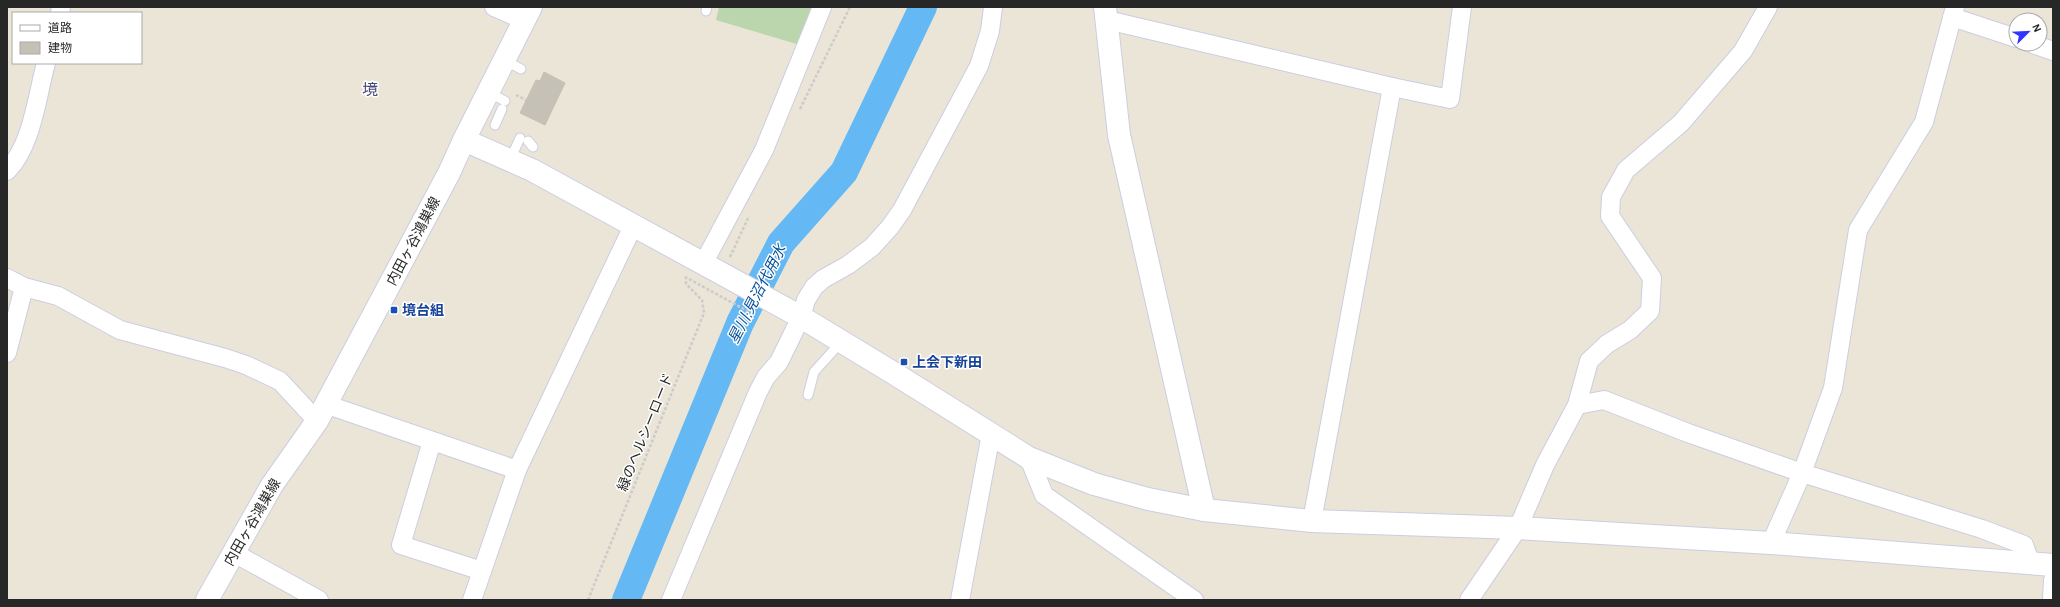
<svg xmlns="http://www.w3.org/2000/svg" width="2060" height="607" font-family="'Alegreya Sans','Noto Sans JP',sans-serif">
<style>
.cemetery{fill:#bbd5ad}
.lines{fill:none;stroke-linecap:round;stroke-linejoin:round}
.river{stroke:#64b8f3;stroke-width:28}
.building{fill:#c5c1b7;stroke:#c5c1b1}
.service-casing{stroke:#cccde1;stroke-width:11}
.minor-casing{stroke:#cccde1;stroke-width:20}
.tertiary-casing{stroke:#cccde1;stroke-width:24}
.secondary-casing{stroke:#cccde1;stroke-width:24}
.path{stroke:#cbcbcb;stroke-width:2.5;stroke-dasharray:3 2;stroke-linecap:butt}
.service{stroke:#fff;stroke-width:9}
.minor{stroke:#fff;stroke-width:18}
.tertiary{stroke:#fff;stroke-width:22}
.secondary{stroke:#fff;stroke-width:22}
.transit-dot{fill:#1a4fb4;stroke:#fff;stroke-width:1.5}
.labels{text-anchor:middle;stroke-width:3;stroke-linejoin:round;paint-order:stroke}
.street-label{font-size:14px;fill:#272727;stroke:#fff}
.transit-label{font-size:14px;font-weight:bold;fill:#164399;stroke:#fff;text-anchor:start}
.water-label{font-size:15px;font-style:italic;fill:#08529a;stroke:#fff}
.quarter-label{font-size:16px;fill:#464878;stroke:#fff}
</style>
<rect width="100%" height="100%" fill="#ebe5d7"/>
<path class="cemetery" d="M719,7h93l-12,38 -84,-25z"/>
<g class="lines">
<path class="river" d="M626,600l114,-277 41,-80 63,-71 79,-165"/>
</g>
<path class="building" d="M544,72l21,11 -20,42 -25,-12 16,-33 4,1z"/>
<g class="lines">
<defs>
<g id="service">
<path d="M706,11l1,-4"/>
<path d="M504,60l17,9"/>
<path d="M488,92l17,9"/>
<path d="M495,125l7,-16"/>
<path d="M528,141l5,6"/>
<path d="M510,160l10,-22"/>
<path d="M808,395l6,-23 27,-30"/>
</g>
<g id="minor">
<path d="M494,7l30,13"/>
<path d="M60,13l1,-6"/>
<path d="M1952,17l64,21"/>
<path d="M1107,20l285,67 58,12 12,-92"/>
<path d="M2033,44l20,7"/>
<path d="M7,171c25,-25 30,-75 39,-108"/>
<path d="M703,264l61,-114 58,-143"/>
<path d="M7,278l17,9 34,9 62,34 105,28 21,7 34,16 37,40"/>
<path d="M7,353l17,-66"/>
<path d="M325,404l192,66"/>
<path d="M1577,405l27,-5 84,33 114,40 180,56 42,16 6,17"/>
<path d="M432,441l-31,104 81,26"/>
<path d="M1029,458l15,37 150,105"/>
<path d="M1312,521l80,-434"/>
<path d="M1771,543l31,-70 31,-85 25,-158 66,-108 31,-115"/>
<path d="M234,553l85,47"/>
<path d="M472,600l45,-130 116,-244"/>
<path d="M671,600l87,-208 8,-15 13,-15 22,-45 5,-17 8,-13 9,-8 25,-14 24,-18 18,-20 12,-17 77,-144 11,-35 3,-24"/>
<path d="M960,600l31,-166"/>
<path d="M1469,600l49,-72 27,-63 32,-60 12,-44 18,-17 23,-14 20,-19 2,-33 -42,-62 1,-19 15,-27 55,-47 62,-72 25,-44"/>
<path d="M2052,600l1,-20"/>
</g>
<g id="tertiary">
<path d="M1105,7l14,128 85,375"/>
<path d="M464,140l67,-133"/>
</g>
<path id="secondary" d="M207,600l65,-115 45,-64 132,-248 15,-33 68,30 269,147 94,57 134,84 65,26 54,15 56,11 108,11 206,7 253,15 282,22"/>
</defs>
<use href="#service" class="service-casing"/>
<use href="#minor" class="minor-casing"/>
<use href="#tertiary" class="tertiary-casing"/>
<use href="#secondary" class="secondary-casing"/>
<g class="path">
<path d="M516,95l10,5"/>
<path d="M800,109l50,-102"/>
<path d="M730,257l19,-41"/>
<path d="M689,279l64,35"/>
<path d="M588,600l116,-287 -2,-13 -16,-16v-9"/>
</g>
<use href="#service" class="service"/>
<use href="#minor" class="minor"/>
<use href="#tertiary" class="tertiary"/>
<use href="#secondary" class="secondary"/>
</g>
<g class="transit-dot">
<rect x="390" y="306" width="8" height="8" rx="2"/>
<rect x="900" y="358" width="8" height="8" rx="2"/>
</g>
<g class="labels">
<g class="street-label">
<text transform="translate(413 241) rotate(-62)" y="5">内田ヶ谷鴻巣線</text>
<text transform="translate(645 432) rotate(-68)" y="5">緑のヘルシーロード</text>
<text transform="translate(252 522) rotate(-60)" y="5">内田ヶ谷鴻巣線</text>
</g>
<g class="transit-label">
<text x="402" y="315">境台組</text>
<text x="912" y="367">上会下新田</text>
</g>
<g class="water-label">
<text transform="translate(757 294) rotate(-63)" y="5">星川;見沼代用水</text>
</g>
<g class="quarter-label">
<text x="370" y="95">境</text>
</g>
</g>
<rect width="2060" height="607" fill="none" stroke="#272727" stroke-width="16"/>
<rect x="12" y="12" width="130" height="52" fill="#ffffff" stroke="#a9a9a9"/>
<rect x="20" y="25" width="20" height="6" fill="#ffffff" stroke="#a9a9a9"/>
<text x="48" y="32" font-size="12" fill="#272727">道路</text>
<rect x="20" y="42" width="20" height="12" fill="#c5c1b7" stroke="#a9a9a9"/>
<text x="48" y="52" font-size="12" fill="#272727">建物</text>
<g transform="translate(2028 32) rotate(66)"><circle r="19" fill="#ffffff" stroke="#a9a9a9"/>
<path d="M0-3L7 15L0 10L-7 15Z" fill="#2f37ff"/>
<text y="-6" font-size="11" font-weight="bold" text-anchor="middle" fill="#272727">N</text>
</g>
</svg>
